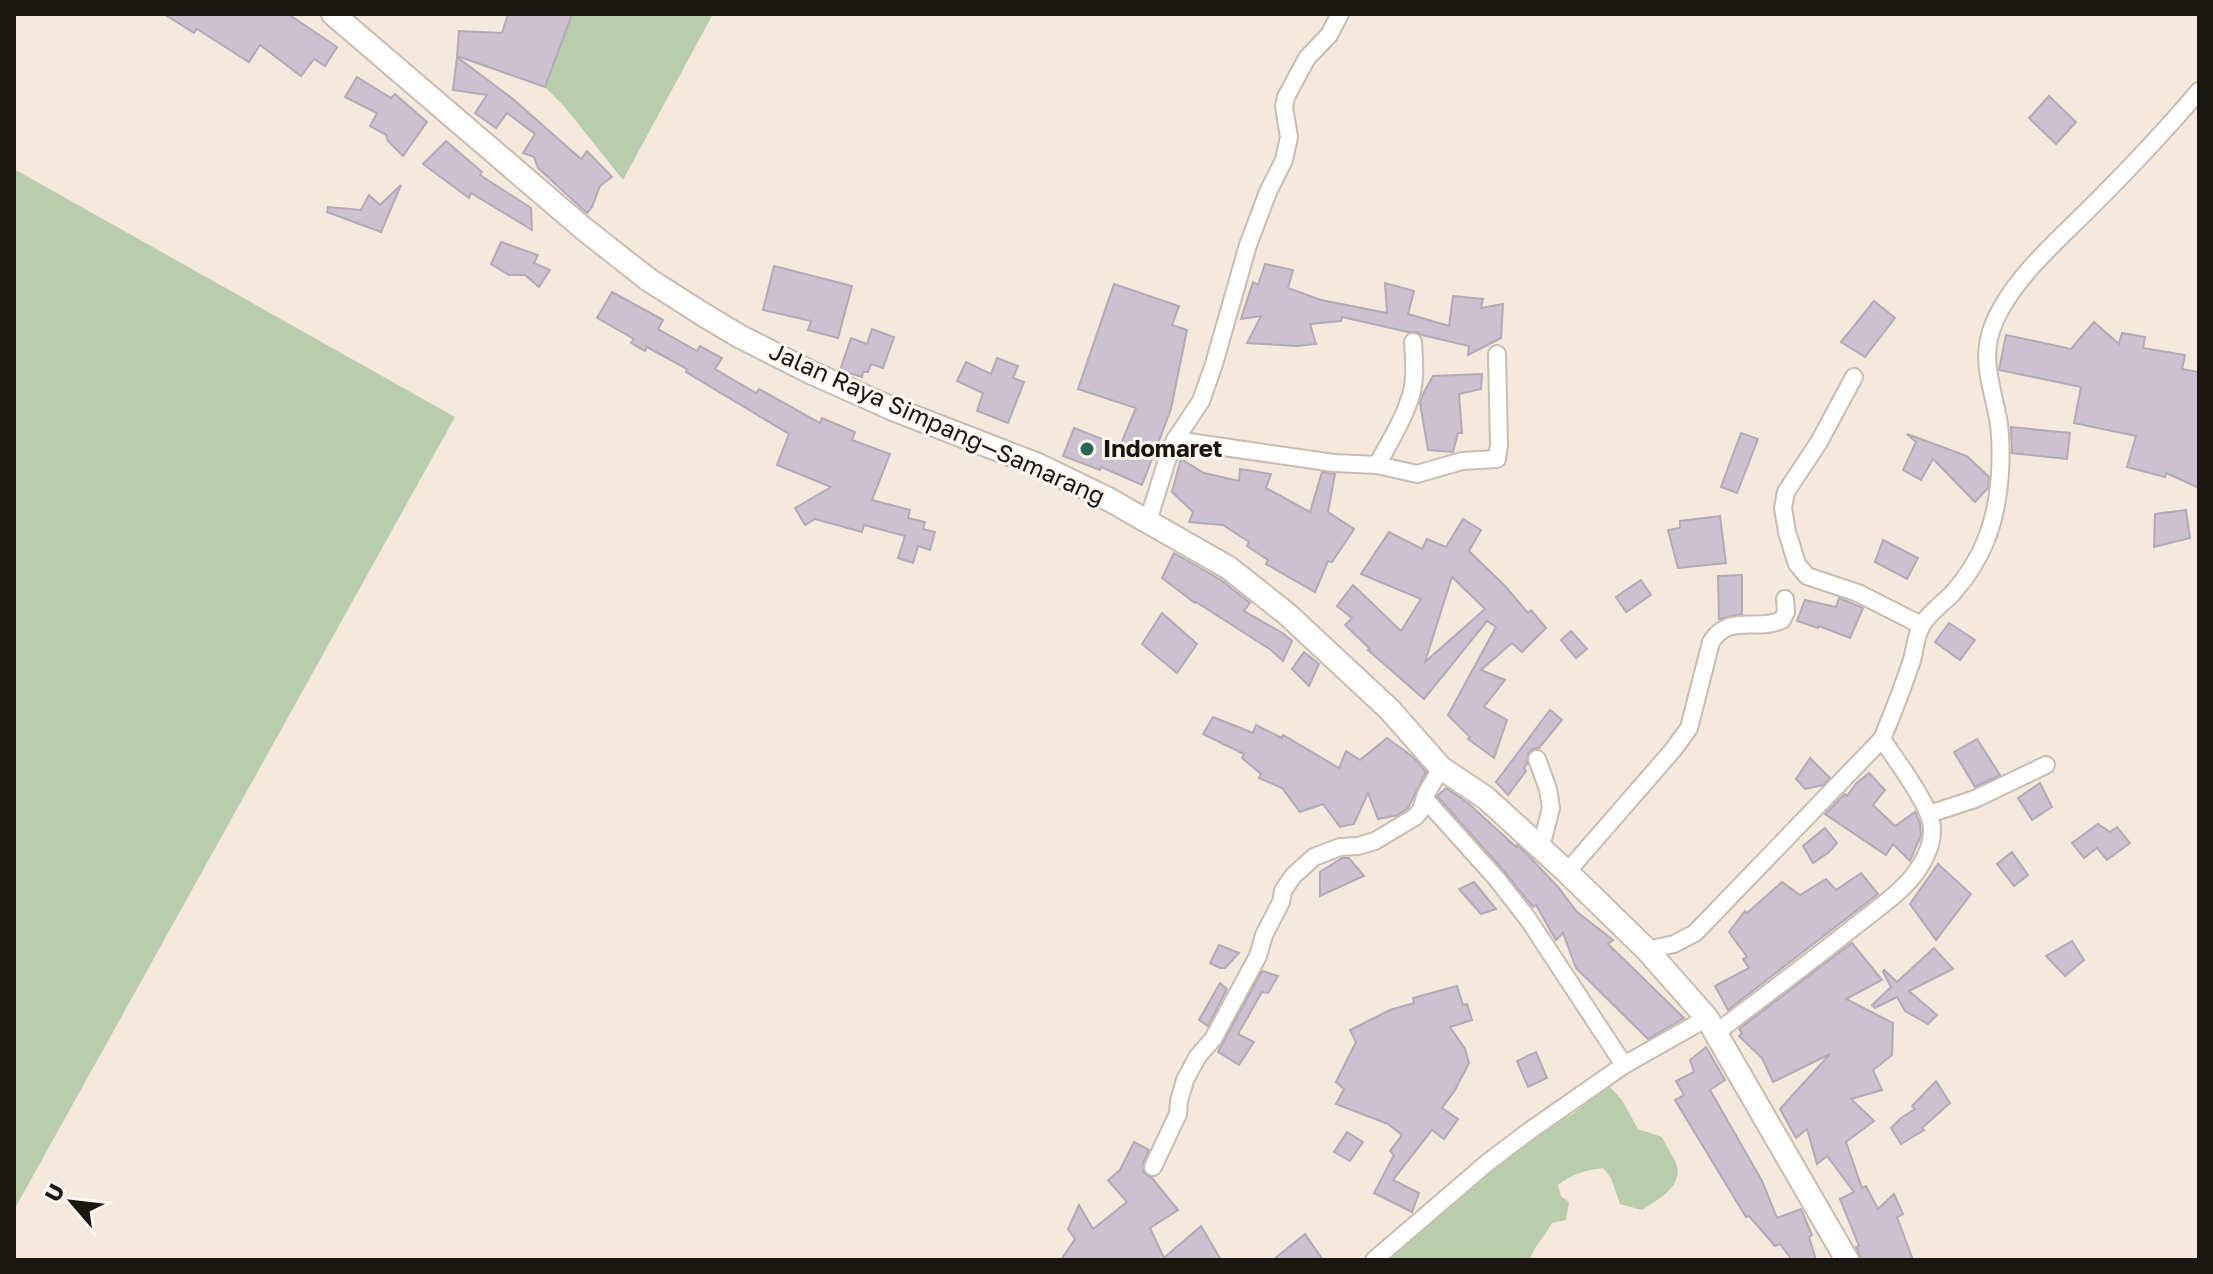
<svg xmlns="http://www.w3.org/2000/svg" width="2213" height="1274" font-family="'Golos Text',sans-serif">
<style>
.green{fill:#b9cdac}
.building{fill:#cbc1cf;stroke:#b3aab7;stroke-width:2;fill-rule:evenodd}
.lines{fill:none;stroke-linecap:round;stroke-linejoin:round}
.minor-casing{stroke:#c9bcb1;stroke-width:20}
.secondary-casing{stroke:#c9bcb1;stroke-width:26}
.minor{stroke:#fff;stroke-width:16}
.secondary{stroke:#fff;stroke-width:22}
.poi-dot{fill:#286753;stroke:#fef6ef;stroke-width:3}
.labels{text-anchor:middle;stroke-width:6;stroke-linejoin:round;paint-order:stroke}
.street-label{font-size:24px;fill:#1a1612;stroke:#fef6ef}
.poi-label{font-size:24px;font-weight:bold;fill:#1a1612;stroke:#fef6ef;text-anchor:start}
</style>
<rect width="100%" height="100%" fill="#f5e8dd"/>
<g class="green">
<path d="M572,14h141l-90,166 -59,-74 -19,-19z"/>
<path d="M14,169l441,248 -441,793z"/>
<path d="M1608,1085l14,15 16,29 24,8c3,8 14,23 15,29 5,22 -20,34 -35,44l-22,-6 -9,-26 -8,-10c-16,2 -34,7 -45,17l3,11 8,6 -3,18 -14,3c-7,13 -18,23 -22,37h-148l155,-128 36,-18z"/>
</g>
<g class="building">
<path d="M164,14h124l49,33 -12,19 -11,-7 -13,17 -41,-31 -11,17 -52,-33 -3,4z"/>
<path d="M508,14h64l-27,73 -88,-31 2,-25 43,2z"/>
<path d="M457,57l56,42 68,60 6,-8 25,26 -12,9 -8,21 -5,6 -49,-45 -4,-11 -11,-4 12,-19 -28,-21 -11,15 -21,-15 12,-18 -34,-5z"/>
<path d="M357,77l34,21 4,-4 32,28 -24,34 -15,-15 -2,-6 -16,-9 7,-13 -32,-16z"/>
<path d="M2049,96l27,26 -20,22 -27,-26z"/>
<path d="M446,141l36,31 -2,3 51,33 1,22 -61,-37 -2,5 -46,-34z"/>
<path d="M401,185l-20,47 -54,-20 1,-5 33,3 8,-15 11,10z"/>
<path d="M501,242l37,13 -4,8 16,7 -11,17 -14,-12h-16l-18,-11z"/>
<path d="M1265,264l28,6 -5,18 33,12 66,13 -2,-30 29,8 -6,23 41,12 4,-30 30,3 -2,9 22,-4 -2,34 -33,17 1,-9 -47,-11 -5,-3h-9l-66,-15 -1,4 -31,3 6,20 -19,2 -50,-3 14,-27 -20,3 12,-37 5,3z"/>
<path d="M774,266l78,20 -14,52 -30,-8 3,-9 -48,-11z"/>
<path d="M1114,284l65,22 -7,19 15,5 -16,79 -29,76 -41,-18 -1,3 -37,-14 11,-28 46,18 16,-38 -58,-19z"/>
<path d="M612,292l51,28 -5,9 39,22 3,-5 22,12 -7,11 41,24 3,-4 61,34 2,-5 33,14 -3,8 38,14 -18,46 38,10 -2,8 17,4 -2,7 12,3 -5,18 -12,-4 -5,17 -15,-5 7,-22 -41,-11 -2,7 -47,-13 -10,6 -10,-17 36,-21 -54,-22 12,-31 -103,-62 1,-3 -40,-22 -2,4 -14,-8 3,-4 -37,-21z"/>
<path d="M1874,301l21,17 -30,39 -24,-15z"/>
<path d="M2094,322l25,22 3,-11 23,4 -2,11 42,7 -3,14 17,3v116l-33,-15 -1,4 -38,-10 9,-31 -62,-13 7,-36 -82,-17 7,-35 65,14z"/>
<path d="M872,329l22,8 -11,31 -12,-4 -3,8h-5l-1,5 -22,-7 11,-32 16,6z"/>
<path d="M997,358l21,8 -5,12 11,4 -16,41 -31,-12 6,-18 -26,-12 9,-19 25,12z"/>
<path d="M1482,374l-1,15 -22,5 3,39h-4l-5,19 -25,-2 -8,-47 3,-9 10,-18z"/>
<path d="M2011,427l59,6 -3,26 -55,-6z"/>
<path d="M1741,433l17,6 -21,54 -16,-6z"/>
<path d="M1907,434l60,22 22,21 -1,11 -13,14 -42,-43 -12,21 -18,-10 13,-28z"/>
<path d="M1181,459l23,14 35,8 1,-12 31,5 -5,14 44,24 12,-40 13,2 -7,38 26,17 -22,33 -4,-1 -13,31 -49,-28 2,-4 -21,-14 2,-4 -26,-17 -34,-3 4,-10 -21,-20z"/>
<path d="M2186,510l4,28 -36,9 1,-33z"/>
<path d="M1720,516l6,47 -48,5 -10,-38 12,-2v-7z"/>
<path d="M1463,519l18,11 -12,21 36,35 23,27 3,-3 15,18 -24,24 -10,-9 -31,27 24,10 -21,27 23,13 -13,38 -26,-19 2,-2 -22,-22 48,-88 -9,-6 -63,78 -56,-49 2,-1 -25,-24 7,-7 -15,-12 16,-21 48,46 20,-32 -60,-25 28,-42 33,17 5,-10 19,8zM1452,577l33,32 -60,53z"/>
<path d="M1883,540l35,18 -11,21 -32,-17z"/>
<path d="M1174,553l47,27 29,23 -6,8 40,23 8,7 -9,20 -12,-11 -75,-48 -1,1 -33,-25z"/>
<path d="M1742,575v39l-23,5 -1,-43z"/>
<path d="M1641,580l10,15 -25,17 -10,-15z"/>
<path d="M1839,598l24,10 -13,30 -31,-12 -1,2 -21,-7 8,-21 31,7z"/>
<path d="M1162,613l35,31 -20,29 -35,-29z"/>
<path d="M1949,623l26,17 -15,20 -25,-18z"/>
<path d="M1571,631l16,18 -11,9 -15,-18z"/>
<path d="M1304,652l15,12 -10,22 -17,-17z"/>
<path d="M1550,710l12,10 -23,28 -6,1 -5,4 -1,11 -3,4 2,3 -18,24 -12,-13z"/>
<path d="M1213,717l40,16 3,-8 26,13 1,-3 56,33 7,-17 14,9 27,-22 26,19 13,15 -18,36 -10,7 -20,4 -10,-26 -14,31 -14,3 -17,-23 -23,8 -18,-24 -23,-10 2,-4 -19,-16 2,-4 -41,-20z"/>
<path d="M1977,739l23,36 -25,12 -21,-35z"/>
<path d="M1810,758l20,20 -7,7 -18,4 -9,-10z"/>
<path d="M1869,773l16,17 -12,15 22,21 20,-14 1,2 4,9 1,12 -11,26 -17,-17 -7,11 -61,-41 20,-20 2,2 9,-12z"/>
<path d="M2040,783l12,24 -20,13 -14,-22z"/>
<path d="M1446,788l22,15 48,44 1,-2 10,9 31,33 19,25 36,28 -5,4 76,74 -36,21 -72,-71 -13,-35 -7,7 -20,-35 -3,2 -29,-36 -67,-75z"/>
<path d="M2098,824l12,8 7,-5 13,16 -23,17 -10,-12 -13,10 -12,-15z"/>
<path d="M1825,828l12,15 -9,10 -15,10 -10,-17z"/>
<path d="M2012,852l16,23 -14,11 -17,-22z"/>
<path d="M1342,858h7l15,18 -44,20v-24z"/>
<path d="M1938,864l33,30 -35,46 -26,-36z"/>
<path d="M1861,873l17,21 -150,116 -13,-24 34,-18 -6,-9 4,-2 -18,-25 16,-21 2,2 35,-31 18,13 26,-16 10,11z"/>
<path d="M1474,882l22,27 -15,5 -22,-25z"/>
<path d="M2072,941l12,19 -19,16 -19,-20z"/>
<path d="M1852,943l30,37 -36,19 47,24 -1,32 -19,15 9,20 -31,9 23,22 -28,21 16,46 4,-2 12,23 16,-15 9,20 -6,3 16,43h-51l-6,-13 3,-1 -19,-47 14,-7 -27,-36 -10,8 -10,-35 -11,9 -16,-29 50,-55 -57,28 -11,-24 -23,-22 3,-3 -3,-4z"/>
<path d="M1219,945l20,8 -14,15h-5l-10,-5z"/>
<path d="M1934,948l19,21 -44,22 28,24 -9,9 -23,-13 -8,-14 -22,11 -3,-3 19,-18 -8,-15 1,-2 13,12z"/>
<path d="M1262,971l16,5 -10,17 -6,-1 -24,42 16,8 -15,23 -21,-13z"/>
<path d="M1220,983l7,6 -19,37 -9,-6z"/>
<path d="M1457,986l6,19 4,-1 5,16 -22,7 15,22 4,14 -14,27 -13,18 16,11 -14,20 -12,-9 -39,50 26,13 -7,19 -38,-19 20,-38 -4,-4 12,-16 -14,-11 -52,-20 8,-15 -8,-7 20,-40 -6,-12 40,-20 24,-7 -1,-5z"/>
<path d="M1706,1047l19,33 -15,10 52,91 15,37 24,-9 11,26 -3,2 7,23h-24l-12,-16 -5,2 -26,-30 -3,1 -71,-117 9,-5 -8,-14 18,-9 -4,-12z"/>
<path d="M1536,1052l11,26 -19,9 -11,-26z"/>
<path d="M1936,1081l14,22 -28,25 2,2 -23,14 -10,-16 10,-10 14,-9 -3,-3z"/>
<path d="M1347,1132l16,10 -13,19 -16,-9z"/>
<path d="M1134,1142l15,8 -6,13 1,10 8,5 26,32 -28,18 14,30 37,-32 20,34h-160l14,-21 -7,-10 11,-24 14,24 34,-27 -19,-22 12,-10z"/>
<path d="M1305,1234l18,26h-50z"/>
</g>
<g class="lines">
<defs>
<g id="minor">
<path d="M1854,377l-35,65 -33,50 -3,16 4,24 10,32 10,12 51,17 63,32"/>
<path d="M1175,440l159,23 43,2c12,-22 27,-46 34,-70 5,-17 3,-35 2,-53"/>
<path d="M1377,465l40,9 45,-13 35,-2 2,-14 -2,-91"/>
<path d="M1148,521l21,-67 6,-14 26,-39 13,-37 34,-119 20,-53 16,-32 5,-23 -5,-30 2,-10 21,-39 22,-23 11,-21"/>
<path d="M1537,759l11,30 3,19 -10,39"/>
<path d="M1425,799l71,79 32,41 96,146"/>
<path d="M1929,814l46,-15 71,-34"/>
<path d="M1567,872l106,-122 16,-22 22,-86c18,-29 45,-10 71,-22l4,-8 -1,-13"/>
<path d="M1647,950l27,-6 21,-11 187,-194"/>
<path d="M1717,1032c46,-35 92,-69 137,-105 20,-16 44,-32 60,-52 9,-12 18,-29 18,-45 1,-22 -37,-71 -50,-91 11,-26 21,-52 30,-79 3,-11 4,-26 10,-35 5,-10 21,-22 30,-31 32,-36 45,-73 48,-121 1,-18 1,-37 -2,-55 -9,-44 -21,-69 4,-111 21,-37 60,-71 89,-100 38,-38 74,-76 108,-116"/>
<path d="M1153,1167l25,-53 1,-13 6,-21 13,-24 15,-17 45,-83 6,-21 17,-33 2,-11 10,-15 21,-19 26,-10 18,-1 17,-5 40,-24 6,-7 5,-16 15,-26"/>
<path d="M1374,1260l113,-97 41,-31 96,-67 83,-47"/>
</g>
<path id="secondary" d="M333,14l251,215 65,51 55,35 35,21 71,36 83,37 145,56 72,35 119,68 58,46 103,96 51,58 45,30 81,74 80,78 60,68 140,242"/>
</defs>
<use href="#minor" class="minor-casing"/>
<use href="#secondary" class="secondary-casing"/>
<use href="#minor" class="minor"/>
<use href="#secondary" class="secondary"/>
</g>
<circle class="poi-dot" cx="1087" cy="449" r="8"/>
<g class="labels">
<g class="street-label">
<text transform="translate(937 424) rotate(24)" y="8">Jalan Raya Simpang—Samarang</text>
</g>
<g class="poi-label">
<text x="1103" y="457">Indomaret</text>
</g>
</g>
<rect width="2213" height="1274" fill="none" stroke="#1a1612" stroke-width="32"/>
<g transform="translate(72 1202) rotate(298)" stroke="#fef6ef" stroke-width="6" paint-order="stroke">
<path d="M0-6L14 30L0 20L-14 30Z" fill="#1a1612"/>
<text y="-12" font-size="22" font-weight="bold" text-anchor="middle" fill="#1a1612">U</text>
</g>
</svg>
